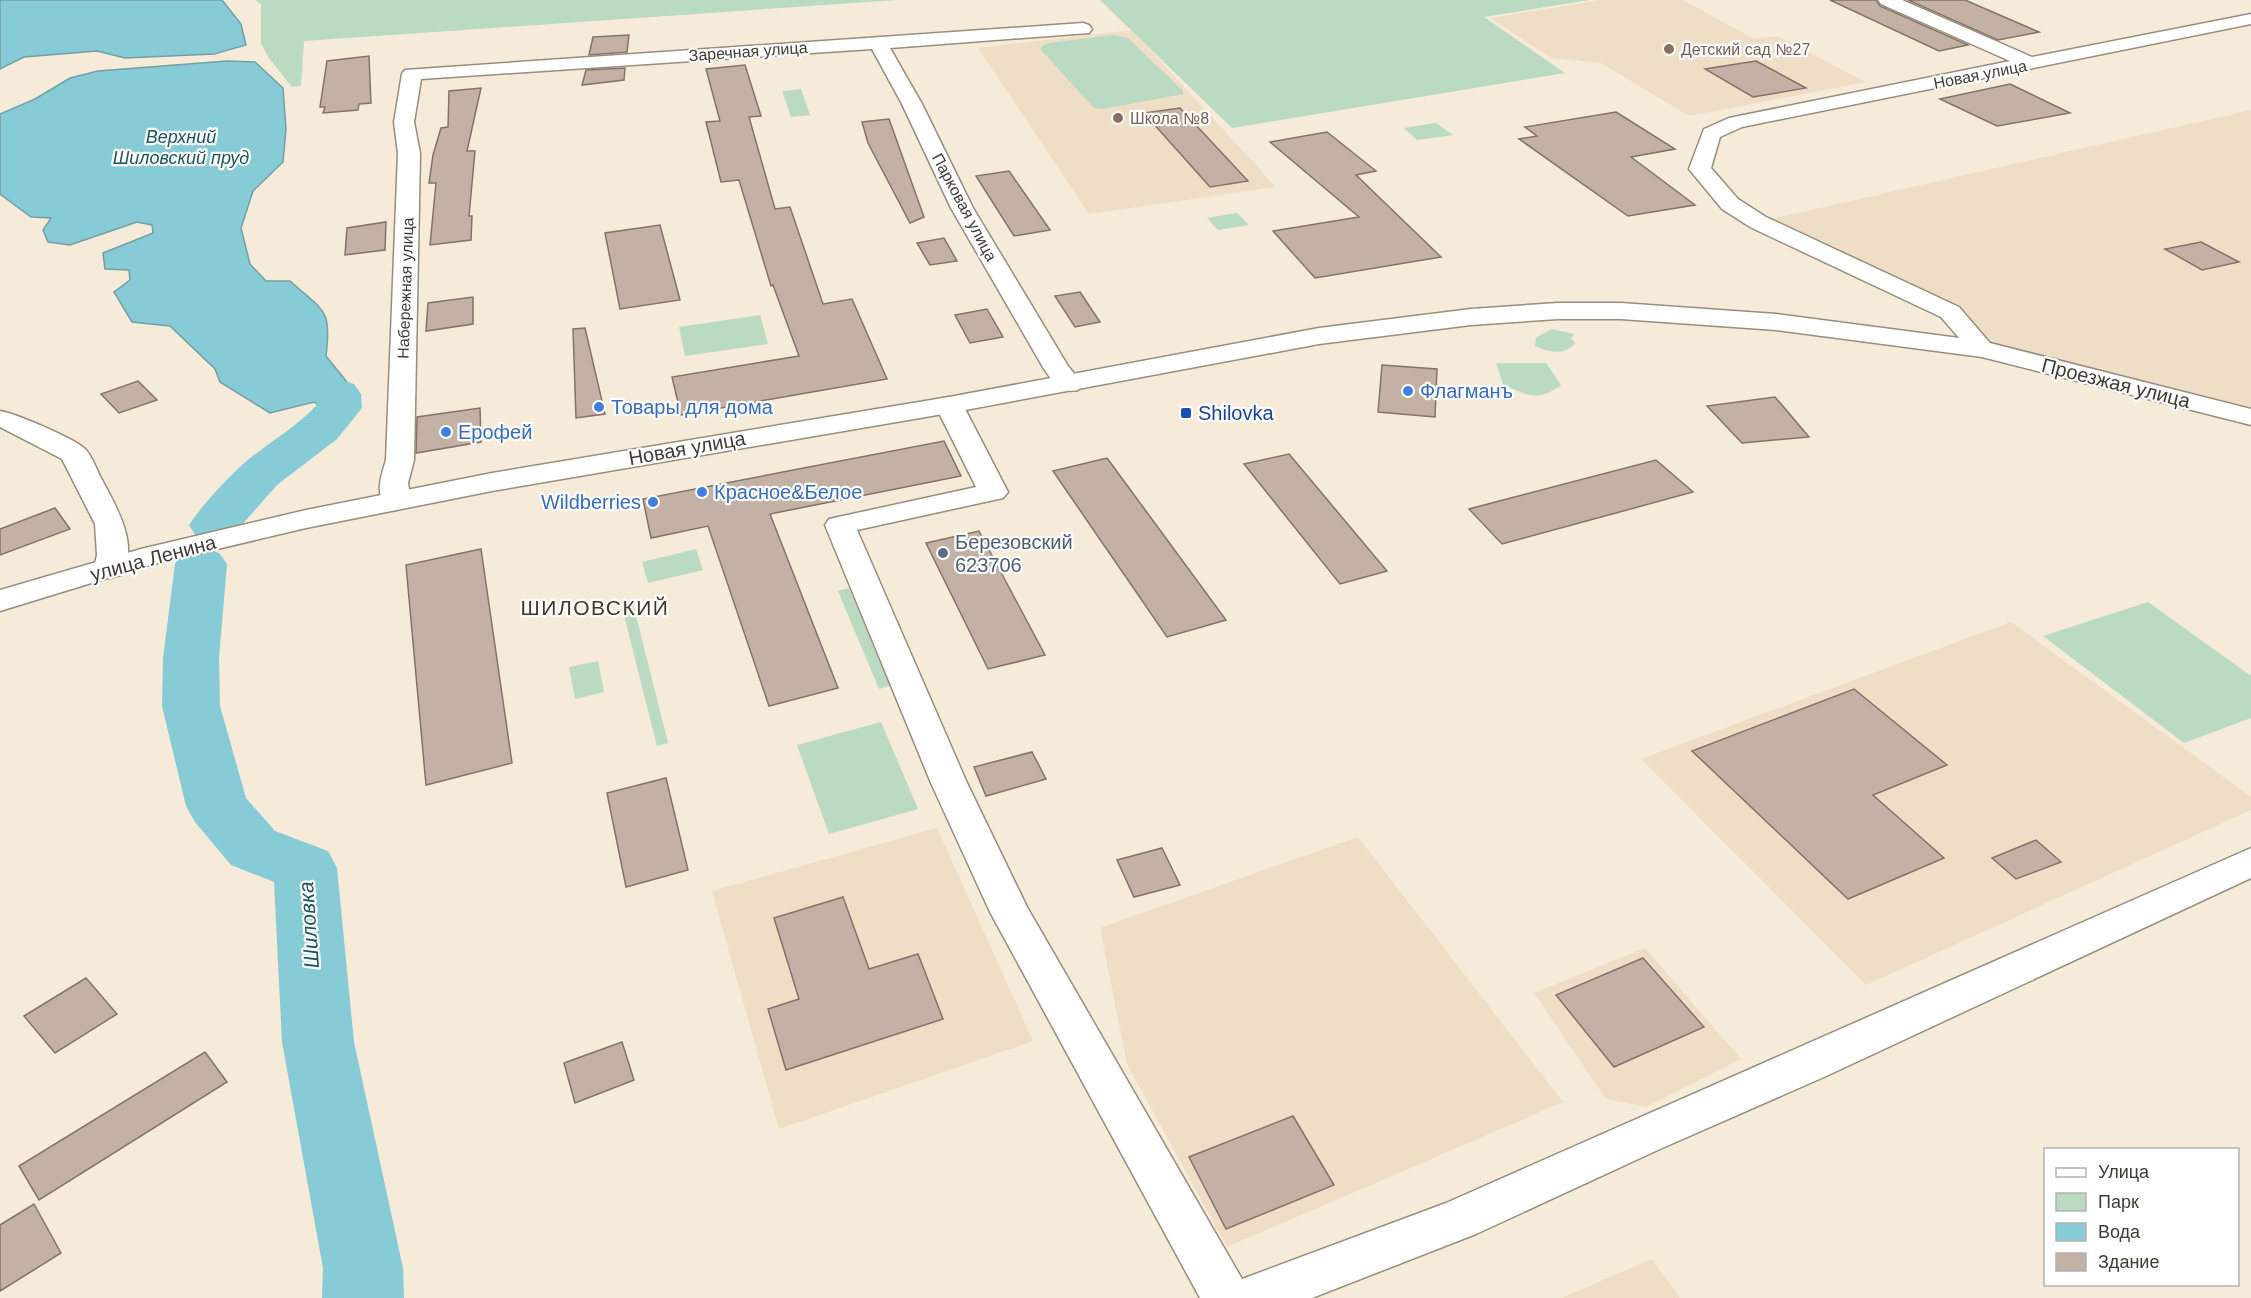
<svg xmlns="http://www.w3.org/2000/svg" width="2251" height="1298" font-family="Arial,sans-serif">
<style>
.built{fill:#eedec6}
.green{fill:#badac1}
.water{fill:#87cbd6;stroke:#72a0a5;stroke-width:1.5}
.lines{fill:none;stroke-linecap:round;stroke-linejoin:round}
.river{fill:#87cbd6;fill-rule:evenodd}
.building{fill:#c3b1a5;stroke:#847368;stroke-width:1.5}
.minor-casing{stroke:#988d7c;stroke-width:3}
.tertiary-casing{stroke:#988d7c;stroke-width:3}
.minor{fill:#fff;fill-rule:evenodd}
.tertiary{fill:#fff;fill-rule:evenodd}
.education-dot{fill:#8d6e63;stroke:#fff;stroke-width:2}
.shop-dot{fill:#3f7fe0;stroke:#fff;stroke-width:2}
.transit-dot{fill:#1a4fb4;stroke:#fff;stroke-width:2}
.service-dot{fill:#5c6f8a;stroke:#fff;stroke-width:2}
.labels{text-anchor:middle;stroke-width:4.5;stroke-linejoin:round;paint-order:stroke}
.far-education-label{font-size:16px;fill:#785e54;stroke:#fff;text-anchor:start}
.far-street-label{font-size:16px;fill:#403c34;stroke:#fff}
.far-water-label{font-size:18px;font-style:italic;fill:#1a545d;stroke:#fff}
.street-label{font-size:20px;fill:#403c34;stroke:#fff}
.shop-label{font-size:20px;fill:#366cbe;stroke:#fff;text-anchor:start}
.transit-label{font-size:20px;fill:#164399;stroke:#fff;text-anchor:start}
.service-label{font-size:20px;fill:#4e5e75;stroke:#fff;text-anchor:start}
.neighbourhood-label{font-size:21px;letter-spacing:1.5px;fill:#42382a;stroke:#fff}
.water-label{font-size:21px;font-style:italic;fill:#1a545d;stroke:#fff}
</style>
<rect width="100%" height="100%" fill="#f6ead9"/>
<g class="built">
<path d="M1602,0h81l71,39 23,-3 89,46 -177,34 -88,-53 -50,-5 -61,-40z"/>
<path d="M1132,30l144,157 -187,27 -111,-166z"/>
<path d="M2251,110v304l-269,-65 -32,-37 -192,-90z"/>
<path d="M2011,622l240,175v13l-385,175 -225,-226z"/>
<path d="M937,828l96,213 -254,88 -67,-238z"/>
<path d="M1358,837l205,265 -336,145 -100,-183 -27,-136z"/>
<path d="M1645,948l96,111 -95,48 -40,-8 -72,-106z"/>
<path d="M1652,1259l28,39h-118z"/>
</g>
<g class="green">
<path d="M255,0h642l-593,41 -3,45 -9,1 -24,-30 -7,-14v-39z"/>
<path d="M1100,0h489l-105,17 81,56 -333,55z"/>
<path d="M1112,35l16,3 55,53v3l-80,15 -9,-1 -53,-58 1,-4 7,-3z"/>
<path d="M801,89l9,26 -19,2 -9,-26z"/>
<path d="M1436,123l17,12 -36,5 -13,-12z"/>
<path d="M1237,213l12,12 -31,5 -11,-12z"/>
<path d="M760,315l8,29 -83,12 -6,-29z"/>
<path d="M1551,329l24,5 -4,4 4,5c-10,13 -27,9 -40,3l1,-8z"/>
<path d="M1496,363h50l15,22c-23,17 -34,11 -58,-1z"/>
<path d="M696,549l7,21 -55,13 -6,-21z"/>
<path d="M849,588l41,98 -11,3 -41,-98z"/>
<path d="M2148,602l103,74v42l-67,25 -141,-107z"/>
<path d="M633,604l35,139 -11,3 -35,-139z"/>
<path d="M598,661l6,31 -29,7 -6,-32z"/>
<path d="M881,722l37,87 -89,25 -32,-89z"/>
</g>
<g class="water">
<path d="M0,0h222l19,24 5,21 -32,9 -89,4 -28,-7 -73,6 -24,12z"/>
<path d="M227,61l28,1 28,26 3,41 -3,33 -30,29 -12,37 9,36 16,17h24c34,31 42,27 36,75l25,31 -5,33 -26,9 6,-19 -12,-8 -44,11 -50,-31 -5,-13 -45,-43 -38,-4 -18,-30 16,-12 -1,-10 -24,-1 -2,-16 50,-20 -1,-8 -15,-3 -67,23 -22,-3 -5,-12 8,-12 -20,-1 -31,-23v-80l35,-15 35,-21 28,-7z"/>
</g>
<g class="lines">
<g class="river">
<path d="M308,369l46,15 7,10 1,14 -25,31 -60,46 -45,51 -18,4 -18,-4 -7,-11c14,-21 34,-42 53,-60 24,-21 52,-36 74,-59v-4l-18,-5 -12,-15 6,-10z"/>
<path d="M201,548l18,5 8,11 -8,94 1,48 26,92 29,33 53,20 9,17 17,174 49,226 1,30h-82l1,-30 -41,-226 -8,-160 -43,-17 -36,-43 -9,-16 -24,-100 1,-48 12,-94 8,-11z"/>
</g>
</g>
<g class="building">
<path d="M1830,0h46l4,6 88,39 -29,6z"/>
<path d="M1908,0h57l74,32 -41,8z"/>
<path d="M629,35l-2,17 -38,3 4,-18z"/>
<path d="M369,56l2,47 -12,1 -1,6 -35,3 2,-6h-5l7,-46z"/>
<path d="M1756,61l50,27 -53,9 -48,-28z"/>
<path d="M745,65l16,51 -12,1 26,92 15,-2 33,97 29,-5 35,80 -206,36 -9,-38 127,-21 -26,-71 -2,1 -32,-106 -18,2 -15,-60 14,-1 -14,-52z"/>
<path d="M625,68l-1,12 -42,5 4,-15z"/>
<path d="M2010,84l60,29 -73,13 -57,-27z"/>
<path d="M481,88l-14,63h8l-6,65h3l-1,24 -41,5 6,-62h-7l4,-28 8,-27 7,-1 1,-36z"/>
<path d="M1180,108l68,73 -38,6 -66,-74z"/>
<path d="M1616,112l59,37 -44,8 64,48 -67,11 -109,-77 18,-3 -12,-9z"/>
<path d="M889,119l35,98 -14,6 -42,-80 -6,-21z"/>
<path d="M1327,132l49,39 -20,4 85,82 -126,21 -42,-47 86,-14 -89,-75z"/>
<path d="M1009,171l41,59 -36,6 -38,-60z"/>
<path d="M386,222l-1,28 -40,5 2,-27z"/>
<path d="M660,225l20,75 -60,9 -15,-76z"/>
<path d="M944,238l13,23 -27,4 -13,-22z"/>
<path d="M2201,242l38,20 -37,8 -37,-21z"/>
<path d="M1080,292l20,30 -25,5 -20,-31z"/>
<path d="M473,297v27l-47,7 2,-28z"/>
<path d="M987,309l16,28 -33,6 -15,-28z"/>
<path d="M585,328l20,86 -29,4 -3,-89z"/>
<path d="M1382,365l55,4 -2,48 -57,-5z"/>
<path d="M138,381l19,19 -38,13 -18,-19z"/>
<path d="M1775,397l34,40 -67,6 -35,-37z"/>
<path d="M480,408l1,34 -65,11 1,-36z"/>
<path d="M944,441l17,35 -191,38 68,174 -69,18 -61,-180 -57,12 -8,-39z"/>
<path d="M1289,454l98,117 -47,13 -96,-120z"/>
<path d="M1107,458l119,162 -59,17 -114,-166z"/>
<path d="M1656,460l37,32 -191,52 -33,-35z"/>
<path d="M55,508l15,21 -70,26v-26z"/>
<path d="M979,531l66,124 -57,14 -62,-126z"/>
<path d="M481,549l31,214 -86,22 -20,-220z"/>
<path d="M1854,689l93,76 -74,30 71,63 -96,41 -156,-148z"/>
<path d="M1032,752l14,27 -60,17 -12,-29z"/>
<path d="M666,778l22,92 -62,17 -19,-94z"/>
<path d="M2036,840l25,22 -45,17 -24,-21z"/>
<path d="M1162,848l18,37 -46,12 -17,-37z"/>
<path d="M843,897l26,72 49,-15 25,65 -157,51 -18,-61 31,-10 -25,-81z"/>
<path d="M1643,958l61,69 -90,40 -58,-72z"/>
<path d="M86,978l31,36 -62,39 -31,-37z"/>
<path d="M622,1042l12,38 -59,23 -11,-40z"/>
<path d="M205,1052l22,30 -188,118 -20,-34z"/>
<path d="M1293,1116l41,69 -108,44 -37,-72z"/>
<path d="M34,1204l27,49 -61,38v-66z"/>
</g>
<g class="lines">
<defs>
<g id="minor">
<path d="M1878,0h24l130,57 219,-43v10l-509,103 -22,10 -9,31 27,31 28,18 193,90 36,42 -4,5 -9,3 -9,-3 -32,-37 -191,-90 -28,-18 -33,-40 15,-40 25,-11 281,-57 -129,-57z"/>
<path d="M1083,23l6,2 3,4 -3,4 -199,15 32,56 51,104 95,158 14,18 -4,6c-18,4 -24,-7 -34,-21l-93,-161 -49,-104 -30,-55 -451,30 -7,43 6,31 -6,307 -6,23 3,18 -5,6 -10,3 -10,-3c-11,-15 -5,-30 0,-47l12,-307 -4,-31 8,-48 3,-4z"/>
<path d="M949,397l10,2 4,6 45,87 -5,6 -146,32 110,253 60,124 215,372 204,-76 805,-355v30l-427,199 -164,72 -184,85 -164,64h-112l-210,-386 -59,-129 -106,-258 4,-6 147,-32 -41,-82 4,-6z"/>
<path d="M0,411c15,2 73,27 84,37 7,6 12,20 16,28 14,27 41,69 21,99l-11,3 -11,-3 -5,-7 3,-13 -2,-31 -33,-65 -62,-32z"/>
</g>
<path id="tertiary" d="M1558,303h63l155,11 206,27 269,68v16l-269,-68 -206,-27 -155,-11h-63l-87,6 -152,19 -370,69 -457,78 -186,37 -156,37 -150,46v-21l141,-41 165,-39 186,-37 457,-76 370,-69 152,-19z"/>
</defs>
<use href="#minor" class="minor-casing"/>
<use href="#tertiary" class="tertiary-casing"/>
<use href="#minor" class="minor"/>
<use href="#tertiary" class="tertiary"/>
</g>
<g class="education-dot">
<circle cx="1669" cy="49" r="6"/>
<circle cx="1118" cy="118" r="6"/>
</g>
<g class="shop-dot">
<circle cx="1408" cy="391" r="6"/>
<circle cx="599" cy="407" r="6"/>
<circle cx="446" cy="432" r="6"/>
<circle cx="702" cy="492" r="6"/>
<circle cx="653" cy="502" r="6"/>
</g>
<rect class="transit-dot" x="1180" y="407" width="12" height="12" rx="3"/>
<circle class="service-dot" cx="943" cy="553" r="6"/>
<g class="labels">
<g class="far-education-label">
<text x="1681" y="55">Детский сад №27</text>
<text x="1130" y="124">Школа №8</text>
</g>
<g class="far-street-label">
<text transform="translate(748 51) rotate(-4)" y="6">Заречная улица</text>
<text transform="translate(1980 74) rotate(-11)" y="6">Новая улица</text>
<text transform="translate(965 207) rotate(62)" y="6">Парковая улица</text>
<text transform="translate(405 288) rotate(-88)" y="6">Набережная улица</text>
</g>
<g class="far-water-label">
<text x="181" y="143">Верхний<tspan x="181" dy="21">Шиловский пруд</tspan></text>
</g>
<g class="street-label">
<text transform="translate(2116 383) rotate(14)" y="7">Проезжая улица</text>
<text transform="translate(687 448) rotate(-10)" y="7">Новая улица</text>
<text transform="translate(153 558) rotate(-15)" y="7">улица Ленина</text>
</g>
<g class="shop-label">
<text x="1420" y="398">Флагманъ</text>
<text x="611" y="414">Товары для дома</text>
<text x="458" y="439">Ерофей</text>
<text x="714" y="499">Красное&amp;Белое</text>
<text x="641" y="509" text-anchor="end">Wildberries</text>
</g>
<g class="transit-label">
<text x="1198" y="420">Shilovka</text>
</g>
<g class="service-label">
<text x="955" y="549">Березовский<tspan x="955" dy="23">623706</tspan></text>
</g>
<g class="neighbourhood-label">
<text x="595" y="615">ШИЛОВСКИЙ</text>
</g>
<g class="water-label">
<text transform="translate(309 925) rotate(-94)" y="7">Шиловка</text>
</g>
</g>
<rect x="2044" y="1148" width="195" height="138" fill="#ffffff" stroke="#b3b1ae" stroke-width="1.5"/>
<rect x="2056" y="1168" width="30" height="9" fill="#ffffff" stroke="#b3b1ae" stroke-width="1.5"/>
<text x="2098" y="1178" font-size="18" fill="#403c34">Улица</text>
<rect x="2056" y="1193" width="30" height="18" fill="#badac1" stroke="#b3b1ae" stroke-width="1.5"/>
<text x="2098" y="1208" font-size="18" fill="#403c34">Парк</text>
<rect x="2056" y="1223" width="30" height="18" fill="#87cbd6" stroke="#b3b1ae" stroke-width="1.5"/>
<text x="2098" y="1238" font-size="18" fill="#403c34">Вода</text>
<rect x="2056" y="1253" width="30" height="18" fill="#c3b1a5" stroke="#b3b1ae" stroke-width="1.5"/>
<text x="2098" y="1268" font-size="18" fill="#403c34">Здание</text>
</svg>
